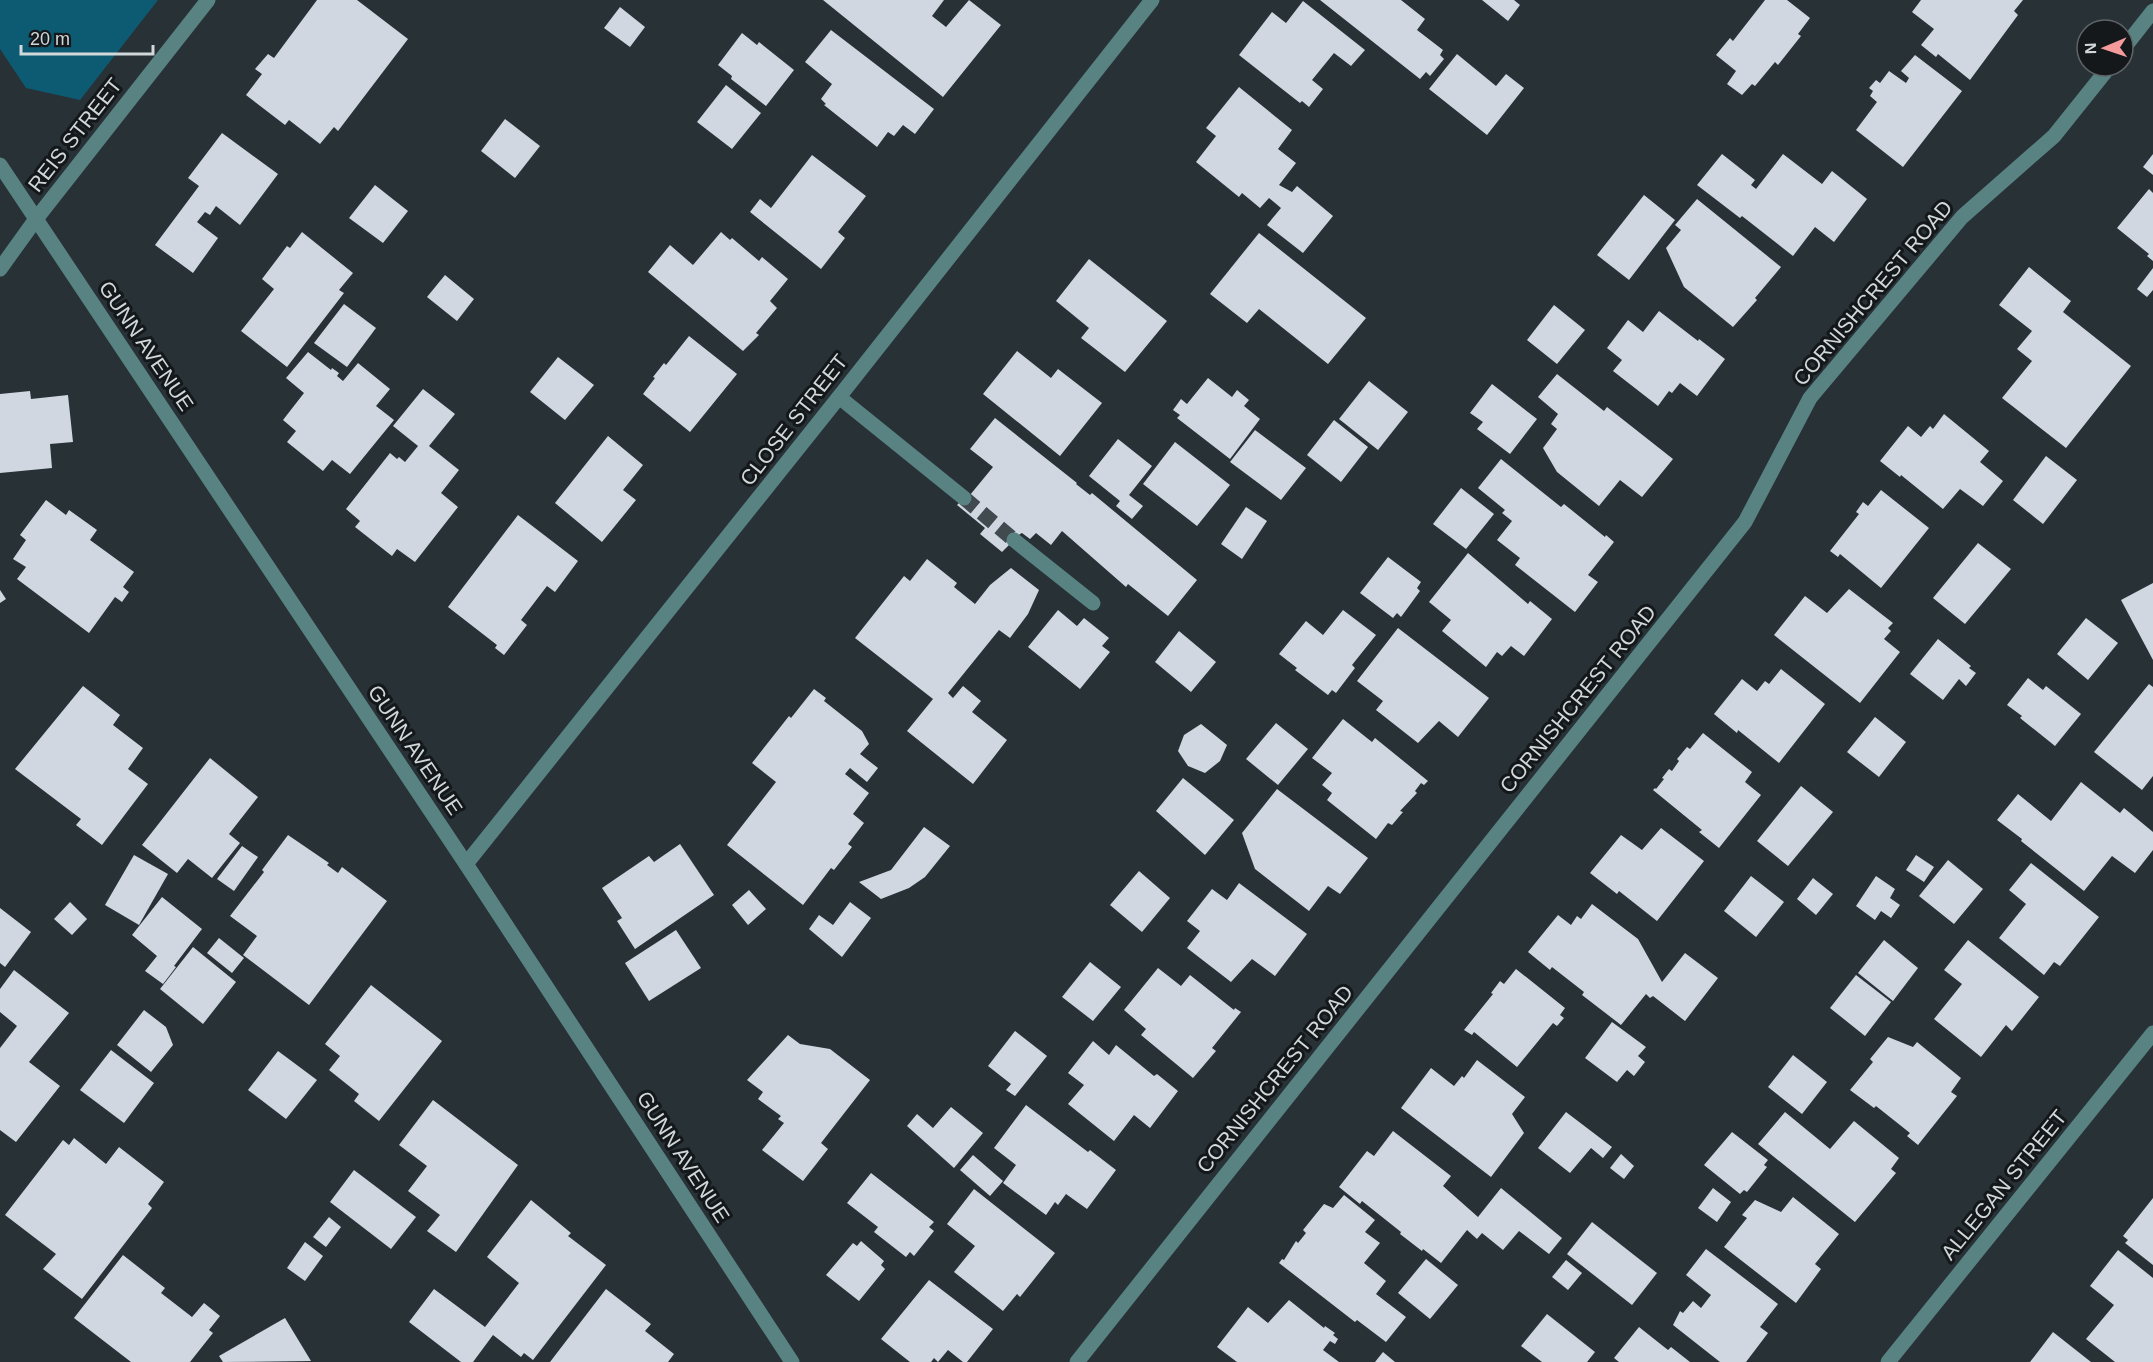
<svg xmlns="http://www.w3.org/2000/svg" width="2153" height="1362" font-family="Helvetica,sans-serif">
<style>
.green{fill:#0d5a73}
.building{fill:#d0d7e1}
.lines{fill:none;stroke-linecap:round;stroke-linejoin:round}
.minor-tunnel{stroke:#404a4f;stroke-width:15;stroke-dasharray:15 8;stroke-linecap:butt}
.minor{stroke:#598283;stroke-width:15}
.labels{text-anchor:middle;stroke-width:6;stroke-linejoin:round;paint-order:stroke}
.street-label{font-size:21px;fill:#d1d8da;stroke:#14181a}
</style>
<rect width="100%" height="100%" fill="#273136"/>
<path class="green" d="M0,0h158l-78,100 -54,-12 -26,-39z"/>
<g class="building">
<path d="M317,0h40l51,39 -70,92 -4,-4 -14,17 -31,-24 -4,5 -39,-30 16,-21 -7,-5 13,-15 6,4z"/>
<path d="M823,0h121l-12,16 14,11 23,-27 32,25 -58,72z"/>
<path d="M1320,0h81l24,19 -8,11 26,20 -3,5 4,4 -14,17 -4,-4 -6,7z"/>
<path d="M1482,0h32l6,5 -12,16z"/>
<path d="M1765,0h22l23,18 -12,16 3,2 -23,29 -3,-3 -20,24 -3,-2 -10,11 -15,-11 9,-13 -20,-16 14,-17 3,3z"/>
<path d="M1921,0h102l-9,11 4,4 -48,65 -32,-26 -2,3 -15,-12 13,-16 -22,-17z"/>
<path d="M1303,1l62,49 -14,16 -17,-13 -22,27 11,9 -14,18 -7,-6 -2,2 -61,-48 33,-43 14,11z"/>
<path d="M620,7l25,20 -15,20 -26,-19z"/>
<path d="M831,30l103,79 -19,25 -12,-9 -9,11 -6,-4 -11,15 -53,-42 2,-1 -5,-5 11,-15 -27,-22z"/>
<path d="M742,33l15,12 2,-3 35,28 -28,36 -35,-27 1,-3 -14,-11z"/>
<path d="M1457,54l39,32 10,-12 18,14 -37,47 -58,-46z"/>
<path d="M1915,55l47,36 -59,76 -47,-37 21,-28 -7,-6 3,-5 -4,-3 7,-8 4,3 9,-12 17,12 3,-5 -8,-7z"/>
<path d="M726,85l35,28 -29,36 -35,-27z"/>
<path d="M1239,87l53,43 -14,19 18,14 -17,22 13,7 5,-6 36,30 -30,37 -36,-28 14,-17 -12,-10 -9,10 -18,-15 -3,4 -43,-35 20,-26 -10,-8z"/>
<path d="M505,119l35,27 -25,32 -34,-27z"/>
<path d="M222,133l56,41 -38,51 -24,-19 -6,9 -5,-3 -8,10 21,16 -25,35 -38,-28 44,-59 -11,-8z"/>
<path d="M1722,154l33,26 -4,5 5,4 27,-35 39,30 10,-13 35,28 -33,43 -19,-15 -22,29 -51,-40 -2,2 -43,-33z"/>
<path d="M2153,154v21l-10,-8z"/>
<path d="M812,155l54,41 -28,36 7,6 -24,31 -71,-57 10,-13 11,9z"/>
<path d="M375,185l33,26 -25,32 -34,-25z"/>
<path d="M2149,189l4,4v68l-6,-5 2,-2 -32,-26z"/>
<path d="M1644,195l31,25 -46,60 -32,-25z"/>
<path d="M1697,199l84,68 -26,31 2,2 -24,27 -49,-40 -18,-39 15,-18 -6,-5z"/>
<path d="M302,232l51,41 -14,17 5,3 -57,74 -46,-36 33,-42 -12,-10 25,-33 3,2z"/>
<path d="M721,232l9,8 2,-2 27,23 3,-4 26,22 -18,22 7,7 -21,25 3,2 -16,16 -95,-79 22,-27 23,20z"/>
<path d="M1259,233l107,85 -38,46 -69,-55 -12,14 -37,-29z"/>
<path d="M1089,259l78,62 -42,51 -44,-34 8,-10 -33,-27z"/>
<path d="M2029,267l42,34 -8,11 68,54 -65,82 -64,-50 30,-37 -15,-12 15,-18 -33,-26z"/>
<path d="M2153,268v22l-6,7 -10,-8z"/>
<path d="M445,275l29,24 -17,22 -30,-24z"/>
<path d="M344,304l32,24 -29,39 -33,-24z"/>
<path d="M1554,305l31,25 -28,34 -30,-24z"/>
<path d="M1659,311l39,30 1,-2 26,20 -28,37 -17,-13 -8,10 -3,-2 -11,15 -45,-35 9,-11 -15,-12 21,-28 15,12z"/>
<path d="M689,336l48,38 -47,58 -47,-38 12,-16 -2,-1 11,-14 2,2z"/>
<path d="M1017,351l34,27 7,-9 44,34 -42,53 -77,-62z"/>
<path d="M308,352l23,18 1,-2 7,5 -2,3 6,5 15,-18 32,26 -14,17 18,14 -44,54 -18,-14 -9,11 -36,-29 9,-11 -13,-11 21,-27 -18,-15z"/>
<path d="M558,357l36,28 -29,35 -35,-28z"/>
<path d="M1557,374l47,37 3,-4 66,52 -31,38 -22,-17 -21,26 -42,-34 -14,-24 14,-19 -6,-5 7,-10 -20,-17z"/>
<path d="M1208,378l24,19 5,-7 12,10 -5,6 16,13 -30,40 -53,-41 3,-3 -7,-5 8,-11 6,5z"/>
<path d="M1369,381l39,31 -30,38 -39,-31z"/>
<path d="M1492,384l45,35 -27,35 -33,-25 6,-7 -13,-9z"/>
<path d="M423,389l32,25 -26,32 30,24 -18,23 17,14 -43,55 -18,-13 -5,7 -37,-29 5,-6 -14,-12 44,-56 7,6 2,-2 6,5 13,-16 -25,-20z"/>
<path d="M30,391l1,8 37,-4 5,47 -23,2 2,24 -52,5v-79z"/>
<path d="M1944,414l45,37 -9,11 23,19 -20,25 -23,-17 -17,20 -42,-34 -1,2 -20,-16 28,-35 13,11 9,-11 3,3z"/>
<path d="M995,418l82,65 -1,1 14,11 2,-2 105,87 -29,36 -40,-32 -2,3 -64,-56 -11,14 -15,-12 -6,6 -8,-6 -2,1 -18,18 -22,-18 5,-6 -28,-23 7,-7 6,-3 23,-28 -23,-18z"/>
<path d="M1334,420l34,27 -27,35 -34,-27z"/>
<path d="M1255,430l51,38 -25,32 -51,-38z"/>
<path d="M608,436l35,29 -20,25 13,10 -34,42 -47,-39z"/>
<path d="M1118,439l34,27 -23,29 14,11 -11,13 -16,-13 4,-5 -31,-25z"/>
<path d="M1175,442l55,43 -33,41 -54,-42z"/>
<path d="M2046,456l31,24 -34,44 -30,-24z"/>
<path d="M1501,459l60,48 3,-3 41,33 1,-2 8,7 -26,33 10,7 -23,30 -60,-47 5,-7 -23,-18 15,-19 -10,-8 3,-3 -27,-22z"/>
<path d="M1461,488l33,26 -28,35 -33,-25z"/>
<path d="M1881,490l48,38 -48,60 -41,-34 -2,3 -8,-6 29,-37 -3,-2 7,-10 5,4z"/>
<path d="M46,500l20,15 3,-5 28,20 -7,10 44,32 -11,15 6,5 -7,10 -7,-5 -26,36 -72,-54 9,-12 -13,-8 13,-19 -6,-5z"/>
<path d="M1246,507l21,14 -25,38 -21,-15z"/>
<path d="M518,515l60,46 -23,31 -8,-6 -26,34 6,5 -23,30 -9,-7 2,-3 -49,-38z"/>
<path d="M1978,543l33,26 -46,55 -32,-26z"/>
<path d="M1468,553l60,51 2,-3 22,18 -28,37 -13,-10 -9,10 -5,-4 -11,15 -44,-36 9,-11 -22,-18z"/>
<path d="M1388,557l33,25 -4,6 3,3 -19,26 -4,-4 -4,5 -33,-25z"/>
<path d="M927,559l30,24 -3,4 21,17 15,-19 21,-17 28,22 -11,24 -18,24 -11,-8 -51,63 5,5 10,-12 18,15 -9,11 35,28 -34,44 -66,-53 26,-32 -78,-61 49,-62 6,5z"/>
<path d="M2153,583v77l-32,-60z"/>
<path d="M1849,589l44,34 -5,5 3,3 -7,8 16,13 -40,51 -86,-68 31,-39 22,17z"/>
<path d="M0,590l6,9 -6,4z"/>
<path d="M1058,610l19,16 7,-8 25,20 -7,8 8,6 -30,37 -52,-42z"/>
<path d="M1343,610l33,25 -24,30 3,3 -19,25 -4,-3 -4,5 -33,-25 2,-2 -18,-14 27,-33 17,14z"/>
<path d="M2086,618l32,25 -30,37 -31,-26z"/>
<path d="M1398,628l91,70 -31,39 -19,-16 -21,22 -42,-33 7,-9 -26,-20z"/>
<path d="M1179,631l37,31 -25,30 -36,-30z"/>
<path d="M1938,639l33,27 -2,2 7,5 -10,13 -7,-7 -16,21 -33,-26z"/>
<path d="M1781,669l44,35 -46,59 -41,-33 -1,3 -23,-19 28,-35 15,12 8,-10 4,3z"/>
<path d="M2028,678l15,12 3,-4 35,28 -26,32 -35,-28 2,-2 -15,-11z"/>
<path d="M2149,684l4,3v89l-11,14 -48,-38z"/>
<path d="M83,686l37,29 -7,10 30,23 -15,21 20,15 -46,61 -26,-20 5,-6 -66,-50z"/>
<path d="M814,689l12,9 -2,3 38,30 7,13 -9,10 18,14 -11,14 -17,-14 -5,6 24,19 -16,21 11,9 -16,21 4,3 -18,23 -3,-2 -28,37 -76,-60 49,-63 -24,-19 37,-47 2,2z"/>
<path d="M1875,717l31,25 -27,35 -32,-25z"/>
<path d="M1343,719l29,23 3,-4 53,43 -4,4 -3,-2 -6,8 2,2 -17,18 3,1 -11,13 -4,-2 -12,16 -49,-39 5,-7 -10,-8 10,-12 -20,-15z"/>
<path d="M1276,723l32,26 -30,36 -32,-26z"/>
<path d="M1201,724l26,21 -7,16 -15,12 -17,-7 -10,-15 6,-16z"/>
<path d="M1703,733l49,39 -7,10 16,13 -42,53 -20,-16 3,-2 -49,-40 2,-2 1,1 8,-10 -2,-1 7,-9 3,2 7,-10 -2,-2 10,-12 3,2z"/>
<path d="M210,758l48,39 -29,37 11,9 -28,35 -24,-19 -11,14 -35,-28z"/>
<path d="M1183,778l51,42 -29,35 -49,-44z"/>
<path d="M2081,782l39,31 4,-5 29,24v18l-18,23 -23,-17 -28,35 -63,-50 1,-2 -25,-19 21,-26 33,27z"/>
<path d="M1801,786l32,26 -45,54 -31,-25z"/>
<path d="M1277,789l91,69 -28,36 -12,-8 -19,25 -54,-42 -13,-36z"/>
<path d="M924,827l26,19 -25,31 -16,11 -28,11 -22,-17 32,-12z"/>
<path d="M1661,828l43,33 -47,60 -38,-30 -2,3 -27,-21 31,-38 21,15z"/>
<path d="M288,835l41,28 -2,2 11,8 4,-6 45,34 -78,104 -66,-50 14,-19 -27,-20 34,-44 -2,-2z"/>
<path d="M680,844l34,51 -79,54 -18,-28 5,-3 -20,-30 47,-32 5,6z"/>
<path d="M242,846l16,11 -24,34 -17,-12z"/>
<path d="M134,855l34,19 -29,51 -34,-20z"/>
<path d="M1916,855l18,12 -10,15 -18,-12z"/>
<path d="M1948,860l35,29 -29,35 -35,-28z"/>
<path d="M2031,863l68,54 -39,49 -6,-4 -10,13 -45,-37 27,-34 -17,-14z"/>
<path d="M1139,871l31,27 -28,34 -32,-27z"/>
<path d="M1751,876l33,26 -28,35 -32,-26z"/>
<path d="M1876,876l19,13 -5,9 10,7 -9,13 -10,-7 -6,9 -19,-14z"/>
<path d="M1813,878l20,16 -17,21 -19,-16z"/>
<path d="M1239,883l68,51 -32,42 -23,-17 -21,23 -44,-34 13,-17 -13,-10 25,-32 15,11z"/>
<path d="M749,890l17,19 -18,16 -16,-20z"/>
<path d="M162,897l40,32 -28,37 2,1 -13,17 -18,-13 12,-15 -25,-21z"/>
<path d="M70,902l17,17 -15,16 -18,-16z"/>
<path d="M850,902l21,16 -29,39 -33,-28 10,-14 14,10z"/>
<path d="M1592,904l46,35 24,43 23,-29 33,25 -33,43 -32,-25 -3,2 -4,-4 -25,31 -39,-30 2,-3 -32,-25 -2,3 -22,-18 30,-37 13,10 6,-9 4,3z"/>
<path d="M0,908l31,24 -26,35 -5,-4z"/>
<path d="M676,930l25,38 -52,33 -24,-38z"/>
<path d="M219,938l25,20 -12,15 -25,-20z"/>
<path d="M1884,940l34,28 -25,33 -35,-28z"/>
<path d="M1968,940l71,57 -27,34 -6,-6 -25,32 -47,-38 28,-35 -18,-14z"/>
<path d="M193,947l43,35 -33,42 -43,-35z"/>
<path d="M1090,962l31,25 -28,34 -31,-24z"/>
<path d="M1158,968l23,18 9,-11 44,35 1,-2 6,4 -29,36 4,3 -23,27 -52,-43 5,-6 -22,-19z"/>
<path d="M1516,969l49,39 -5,7 4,3 -7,8 -4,-3 -36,44 -43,-35 -2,3 -8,-5 29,-36 -2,-1 9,-12 4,3z"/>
<path d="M14,970l55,43 -40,49 31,24 -44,56 -16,-12v-82l17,-22 -17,-14v-23z"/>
<path d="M1856,975l35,27 -26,34 -35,-28z"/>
<path d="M371,985l71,56 -63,80 -25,-20 5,-7 -30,-24 11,-14 -15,-12z"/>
<path d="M144,1010l22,17 7,18 -22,27 -34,-27z"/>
<path d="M1612,1022l34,25 -8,9 7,6 -11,14 -7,-6 -10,12 -32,-24z"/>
<path d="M1015,1031l32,25 -32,40 -9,-6 5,-6 -23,-18z"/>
<path d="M788,1035l12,9 30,5 40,31 -49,63 7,6 -25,32 -41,-31 22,-27 -6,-4 3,-3 -23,-17 5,-7 -16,-12z"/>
<path d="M1888,1037l25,10 4,-5 44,36 -10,14 6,4 -39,49 -11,-9 3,-3 -34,-27 -2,2 -24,-18 23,-28 -3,-3z"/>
<path d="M1093,1041l16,14 7,-10 38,31 3,-2 21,17 -28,37 -16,-13 -20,26 -46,-37 16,-19 -16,-12z"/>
<path d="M111,1050l43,33 -30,40 -44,-33z"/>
<path d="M278,1051l39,29 -31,39 -38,-29z"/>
<path d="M1793,1055l34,27 -25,32 -34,-27z"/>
<path d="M1477,1060l48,37 -13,17 12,19 -33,44 -90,-69 30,-40 23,18 8,-10 2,2z"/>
<path d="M433,1100l85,65 -62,87 -29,-21 13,-16 -32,-24 19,-25 -28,-21z"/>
<path d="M1026,1105l62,47 2,-2 26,20 -29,39 -21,-15 -8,11 -3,-3 -9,13 -43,-32 13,-18 -22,-17z"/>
<path d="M951,1107l32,26 -29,35 -47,-42 10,-12 16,14z"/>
<path d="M1566,1112l46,35 -9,11 -12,-10 -21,25 -32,-25z"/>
<path d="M1785,1112l45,37 24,-28 45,37 -8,11 5,4 -41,49 -97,-78z"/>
<path d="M1393,1131l58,45 -8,10 35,31 23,-29 61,50 -13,16 -30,-23 -16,19 -21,-17 -5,6 -10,-9 -26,33 -18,-14 -1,2 -22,-17 1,-2 -39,-31 -2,3 -21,-17 28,-36 7,5z"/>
<path d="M1732,1132l36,28 -4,5 3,2 -20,25 -3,-2 -4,4 -36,-29z"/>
<path d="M74,1138l32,26 13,-17 45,35 -16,22 4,4 -70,91 -39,-30 13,-15 -51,-39 58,-75 6,5z"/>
<path d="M1621,1154l13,12 -10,13 -14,-11z"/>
<path d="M973,1155l30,26 -13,15 -30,-26z"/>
<path d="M354,1170l62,47 -25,32 -61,-47z"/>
<path d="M871,1173l63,49 -5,5 5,4 -20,25 -4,-4 -4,5 -32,-25 4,-5 -31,-24z"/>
<path d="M1713,1188l18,14 -14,20 -19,-14z"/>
<path d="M974,1189l81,64 -35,44 -3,-3 -14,17 -49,-39 21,-26 -28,-22z"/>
<path d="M1344,1195l31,25 -10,12 15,11 -16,20 22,18 -10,13 30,23 -20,25 -29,-22 -2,2 -76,-59 3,-4 2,1 12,-19 2,2 8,-10 -3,-3 21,-26 9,4z"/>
<path d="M1793,1197l46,37 -24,30 6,5 -25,34 -72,-56 23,-29 -5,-3 13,-15 26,12z"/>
<path d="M2153,1198v67l-28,-22 3,-3 -5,-4z"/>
<path d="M531,1200l40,33 -3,3 38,29 -73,95 -9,-7 -3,4 -28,-22 -20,27h-12l-52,-40 25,-33 51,38 34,-44 -32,-26z"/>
<path d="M329,1217l12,10 -15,20 -13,-10z"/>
<path d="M1592,1222l65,51 -25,32 -65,-51z"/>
<path d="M861,1241l23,20 -3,4 4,4 -26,32 -33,-26 27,-32 4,3z"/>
<path d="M305,1242l18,14 -18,25 -18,-13z"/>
<path d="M1706,1249l72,55 -18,23 8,6 -22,29h-26l-47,-37 7,-14 3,2 10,-12 8,7 10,-13 -25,-20z"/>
<path d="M2118,1250l35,28v84h-38l-29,-23 28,-34 -24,-19z"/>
<path d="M123,1255l42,33 -4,5 31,24 12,-14 16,13 -11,14 4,3 -23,29h-59l-57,-44z"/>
<path d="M1426,1259l32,26 -28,34 -32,-26z"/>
<path d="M1566,1260l16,13 -14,17 -16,-13z"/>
<path d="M929,1280l64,49 -26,33h-4l-15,-12 -10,12 -4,-4 -3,4h-21l-29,-23z"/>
<path d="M606,1289l45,35 -6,7 29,23 -6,8h-118z"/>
<path d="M1289,1300l35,28 1,-2 10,7 -2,2 5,4 -3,5 -5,-3 -7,9 16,12h-102l-20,-15 31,-40 20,16z"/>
<path d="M1547,1314l48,38 -8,10h-45l-21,-16z"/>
<path d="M285,1318l26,43 -88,1 -4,-6z"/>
<path d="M1639,1327l29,23 3,-3 19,15h-71l-5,-4z"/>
<path d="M2053,1332l38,30h-61z"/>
<path d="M1383,1352l12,10h-20z"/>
</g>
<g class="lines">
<path class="minor-tunnel" d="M964,498l50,42"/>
<g class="minor">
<path d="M2123,49l30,-38"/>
<path d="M0,165l466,699 326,498"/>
<path d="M0,269l36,-50 172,-219"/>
<path d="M839,397l125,101"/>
<path d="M1014,540l79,63"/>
<path d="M466,864l373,-467 313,-397"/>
<path d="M1077,1362l668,-840 65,-124 152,-181 92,-81 56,-70"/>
<path d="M1888,1362l265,-329"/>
</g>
</g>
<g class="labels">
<g class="street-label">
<text transform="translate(75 135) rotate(-52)" y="7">REIS STREET</text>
<text transform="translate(1873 293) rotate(-50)" y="7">CORNISHCREST ROAD</text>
<text transform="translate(146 346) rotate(56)" y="7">GUNN AVENUE</text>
<text transform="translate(794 420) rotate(-52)" y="7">CLOSE STREET</text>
<text transform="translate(1578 699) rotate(-51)" y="7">CORNISHCREST ROAD</text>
<text transform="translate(415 750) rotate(56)" y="7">GUNN AVENUE</text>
<text transform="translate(1275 1079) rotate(-51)" y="7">CORNISHCREST ROAD</text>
<text transform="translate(683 1157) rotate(57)" y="7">GUNN AVENUE</text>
<text transform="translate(2004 1185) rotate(-51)" y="7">ALLEGAN STREET</text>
</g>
</g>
<g transform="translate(2105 48) rotate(268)"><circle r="28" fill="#14181a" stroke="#606567" stroke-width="1.5"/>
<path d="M0-4.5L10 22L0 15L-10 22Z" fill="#f59b9c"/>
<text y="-9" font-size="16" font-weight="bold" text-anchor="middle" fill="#d1d8da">N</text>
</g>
<path d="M21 45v9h132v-9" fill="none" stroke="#d1d8da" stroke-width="3"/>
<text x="30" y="45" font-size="18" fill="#d1d8da" stroke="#14181a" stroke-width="4.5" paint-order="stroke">20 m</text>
</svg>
